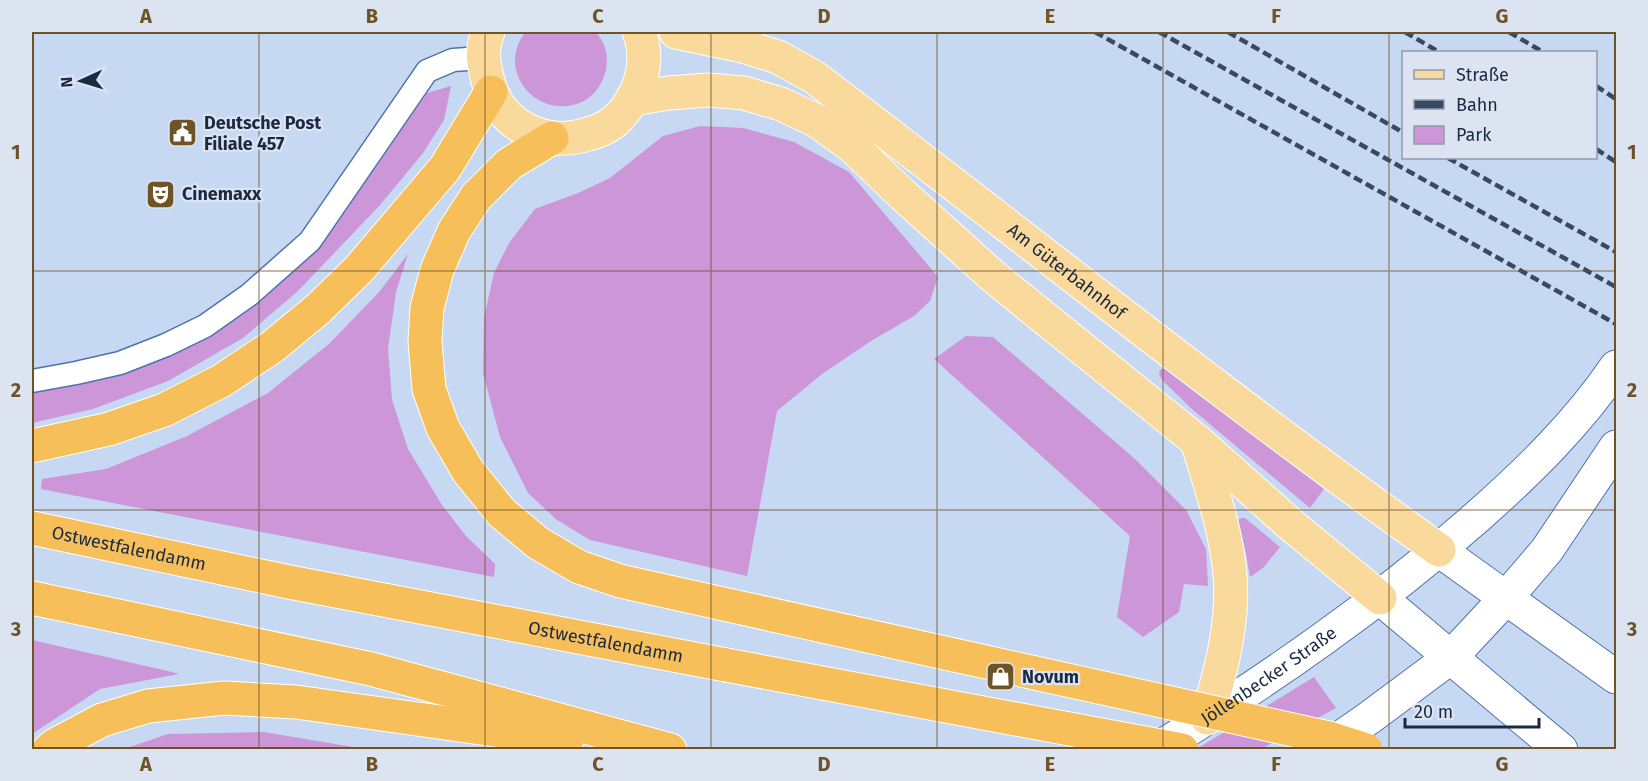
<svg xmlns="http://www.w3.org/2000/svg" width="1648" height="781" font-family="'Fira Sans',sans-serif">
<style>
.green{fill:#cc96d8}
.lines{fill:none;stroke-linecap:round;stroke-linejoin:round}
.lane-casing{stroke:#4e72ad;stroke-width:25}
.secondary-casing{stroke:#4e72ad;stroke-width:35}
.primary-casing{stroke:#fff;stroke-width:35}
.highway-casing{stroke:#fff;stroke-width:35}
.lane{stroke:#fff;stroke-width:22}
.secondary{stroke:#fff;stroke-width:33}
.primary{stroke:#fad99c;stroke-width:33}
.highway{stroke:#f6bf5a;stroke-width:33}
.rail{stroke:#3a4962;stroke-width:4.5;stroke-dasharray:9 4.5;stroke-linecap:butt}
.highway-bridge-casing{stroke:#fff;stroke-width:35;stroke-linecap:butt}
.highway-bridge{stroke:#f6bf5a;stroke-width:33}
.grid{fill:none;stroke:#6d5325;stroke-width:1.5;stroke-opacity:0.55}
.labels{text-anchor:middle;stroke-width:4.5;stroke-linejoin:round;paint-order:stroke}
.poi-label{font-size:18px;font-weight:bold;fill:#1b2a43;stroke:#dce4f2;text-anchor:start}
.street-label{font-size:18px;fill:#1b2a43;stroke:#dce4f2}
.neatline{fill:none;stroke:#6d5325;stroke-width:2}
.grid-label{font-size:20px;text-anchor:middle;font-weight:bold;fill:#6d5325}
</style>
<rect width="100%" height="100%" fill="#c7d8f2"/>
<g class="green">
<path d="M526,32h69c3,3 7,7 8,11 10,20 0,49 -21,59 -29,12 -58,-3 -66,-32 -3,-13 1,-29 10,-38z"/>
<path d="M451,86l-7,34 -21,33 -43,52 -82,86 -55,47 -75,43 -75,28 -61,14v-32l50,-8 74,-26 145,-97 34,-34 92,-133z"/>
<path d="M700,126l43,2 51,14 55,30 89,105 -8,24 -16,15 -43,25 -49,33 -45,37 -30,165 -157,-36 -33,-20 -29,-27 -28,-56 -17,-64 1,-55 10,-45 15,-30 26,-34 43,-16 32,-15 53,-42z"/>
<path d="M408,254l-12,38 -8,57 4,51 16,49 34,56 24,31 29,28 -1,13 -453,-88 1,-10 64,-10 81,-33 81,-43 62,-50 50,-52z"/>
<path d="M966,336l27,1 141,121 52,52 20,39 2,37 -24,-2 -5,28 -36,25 -26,-20 13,-81 -196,-177z"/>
<path d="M1165,368l5,2 154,119 -14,19 -117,-98 -31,-30 -3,-6 1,-4z"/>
<path d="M1242,518h3l35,29 -17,21 -13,9 -4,-24 -7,-29v-5z"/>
<path d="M32,640l140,32 7,2 -79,15 -68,45z"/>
<path d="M1314,677l22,31 -75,41 -66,1z"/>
<path d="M264,732l101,17h-241l44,-15z"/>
</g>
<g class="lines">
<defs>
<path id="lane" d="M32,381l44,-8 44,-10 46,-18 39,-19 44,-31 61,-54 117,-170 26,-11 29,-2"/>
<g id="secondary">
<path d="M1439,550l177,127"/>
<path d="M1380,598l181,152"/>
<path id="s1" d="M1156,750c112,-70 221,-145 321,-233 51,-45 101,-94 139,-150"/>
<path d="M1323,750l46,-32 82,-61 55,-59 41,-48 69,-103"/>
</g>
<g id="primary">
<path d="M488,32c-7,19 -5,29 0,49 11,45 58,67 100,53 12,-3 24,-9 32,-18 9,-9 14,-19 19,-31 6,-18 7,-36 0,-53"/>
<path id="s2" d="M676,32l67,14 35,11 36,20c208,158 412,322 625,473"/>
<path d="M633,99l36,-6 39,-3 36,3 37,11 36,17 35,25 51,49 92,83 202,163 93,83 90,74"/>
<path d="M1197,441c13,43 29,88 33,133 4,49 -9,97 -23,144"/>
</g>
<g id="highway">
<path d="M552,138l-43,26 -33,33 -22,34 -17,39 -10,38 -2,33 4,48 14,39 25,43 34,42 36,30 41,24 41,14 117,26"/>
<path d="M32,446l77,-17 55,-19 57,-29 51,-34 46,-38 41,-40 86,-101 46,-76"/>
<path id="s3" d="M32,528l257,54 437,83"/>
<path d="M32,598l339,71 299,81"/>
<path d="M49,750l6,-5 47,-25 46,-14 76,-8 72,4 271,38"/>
</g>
</defs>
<use href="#lane" class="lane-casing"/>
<use href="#secondary" class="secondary-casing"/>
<use href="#primary" class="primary-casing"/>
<use href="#highway" class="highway-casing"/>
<use href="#lane" class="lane"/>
<use href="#secondary" class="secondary"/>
<use href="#primary" class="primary"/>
<use href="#highway" class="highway"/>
<g class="rail">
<path d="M1095,32l521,292"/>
<path d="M1159,32l457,255"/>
<path d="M1228,32l176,101"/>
<path d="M1405,32l34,20"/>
<path d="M1509,32l34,20"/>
<path d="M1596,86l20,13"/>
<path d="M1596,149l20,13"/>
<path d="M1448,158l168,94"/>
</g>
<defs>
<g id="highway-bridge">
<path d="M737,607l592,131 37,12"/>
<path d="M726,665l456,85"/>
</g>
</defs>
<use href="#highway-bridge" class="highway-bridge-casing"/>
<use href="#highway-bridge" class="highway-bridge"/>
</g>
<path class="grid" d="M259,32v718M485,32v718M711,32v718M937,32v718M1163,32v718M1389,32v718M32,271h1584M32,510h1584"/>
<defs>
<symbol id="civic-square" viewBox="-11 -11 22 22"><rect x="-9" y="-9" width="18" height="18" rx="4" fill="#6d5325" stroke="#dce4f2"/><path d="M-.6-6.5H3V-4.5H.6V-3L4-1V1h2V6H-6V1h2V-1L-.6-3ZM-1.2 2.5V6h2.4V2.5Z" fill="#fff"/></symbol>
<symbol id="theatre-square" viewBox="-11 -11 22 22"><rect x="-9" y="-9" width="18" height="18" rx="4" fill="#6d5325" stroke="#dce4f2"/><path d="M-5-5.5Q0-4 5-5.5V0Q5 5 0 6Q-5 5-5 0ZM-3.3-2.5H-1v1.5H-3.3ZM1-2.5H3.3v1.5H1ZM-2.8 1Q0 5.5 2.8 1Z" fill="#fff"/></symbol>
<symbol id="shop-square" viewBox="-11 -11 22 22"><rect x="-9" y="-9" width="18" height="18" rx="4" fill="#6d5325" stroke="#dce4f2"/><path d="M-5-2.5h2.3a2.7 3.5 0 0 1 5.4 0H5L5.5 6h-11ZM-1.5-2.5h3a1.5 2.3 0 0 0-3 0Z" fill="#fff"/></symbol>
</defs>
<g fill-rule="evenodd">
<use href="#civic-square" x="166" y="116" width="33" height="33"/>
<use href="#theatre-square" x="144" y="178" width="33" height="33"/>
<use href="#shop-square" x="984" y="660" width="33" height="33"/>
</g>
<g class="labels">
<g class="poi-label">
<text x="204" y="129">Deutsche Post<tspan x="204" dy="21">Filiale 457</tspan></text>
<text x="182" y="200">Cinemaxx</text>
<text x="1022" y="683">Novum</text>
</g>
<g class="street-label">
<text dy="6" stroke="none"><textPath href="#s2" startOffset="465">Am Güterbahnhof</textPath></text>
<text dy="6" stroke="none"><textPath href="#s3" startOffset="99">Ostwestfalendamm</textPath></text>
<text dy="6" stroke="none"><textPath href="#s3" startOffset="585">Ostwestfalendamm</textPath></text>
<text dy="6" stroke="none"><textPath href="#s1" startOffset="135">Jöllenbecker Straße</textPath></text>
</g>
</g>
<rect width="1648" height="781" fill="none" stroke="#dce4f2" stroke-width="66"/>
<rect x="1402" y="51" width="195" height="108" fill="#dce4f2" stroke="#8f9aac" stroke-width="1.5"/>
<rect x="1414" y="70" width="30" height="9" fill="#fad99c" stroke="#8f9aac" stroke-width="1.5"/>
<text x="1456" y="81" font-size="18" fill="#1b2a43">Straße</text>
<rect x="1414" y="100" width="30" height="9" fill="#3a4962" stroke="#8f9aac" stroke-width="1.5"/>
<text x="1456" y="111" font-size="18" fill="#1b2a43">Bahn</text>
<rect x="1414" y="126" width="30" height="18" fill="#cc96d8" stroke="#8f9aac" stroke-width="1.5"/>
<text x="1456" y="141" font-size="18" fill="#1b2a43">Park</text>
<g transform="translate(81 81) rotate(266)" stroke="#dce4f2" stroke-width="4.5" paint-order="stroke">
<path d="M0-4.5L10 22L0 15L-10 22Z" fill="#1b2a43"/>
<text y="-9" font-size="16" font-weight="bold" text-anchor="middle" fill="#1b2a43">N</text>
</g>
<path d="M1405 718v9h134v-9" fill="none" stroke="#1b2a43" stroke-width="3"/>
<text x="1414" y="718" font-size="18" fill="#1b2a43" stroke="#dce4f2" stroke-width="4.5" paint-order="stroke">20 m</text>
<rect x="33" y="33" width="1582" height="715" class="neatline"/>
<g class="grid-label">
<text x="146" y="23">A</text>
<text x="372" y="23">B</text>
<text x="598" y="23">C</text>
<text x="824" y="23">D</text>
<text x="1050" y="23">E</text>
<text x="1276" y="23">F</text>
<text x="1502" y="23">G</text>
<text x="16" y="159">1</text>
<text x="1632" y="159">1</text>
<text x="16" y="397">2</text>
<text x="1632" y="397">2</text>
<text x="16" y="636">3</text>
<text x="1632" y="636">3</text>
<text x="146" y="771">A</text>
<text x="372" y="771">B</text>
<text x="598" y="771">C</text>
<text x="824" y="771">D</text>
<text x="1050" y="771">E</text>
<text x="1276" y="771">F</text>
<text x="1502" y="771">G</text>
</g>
</svg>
